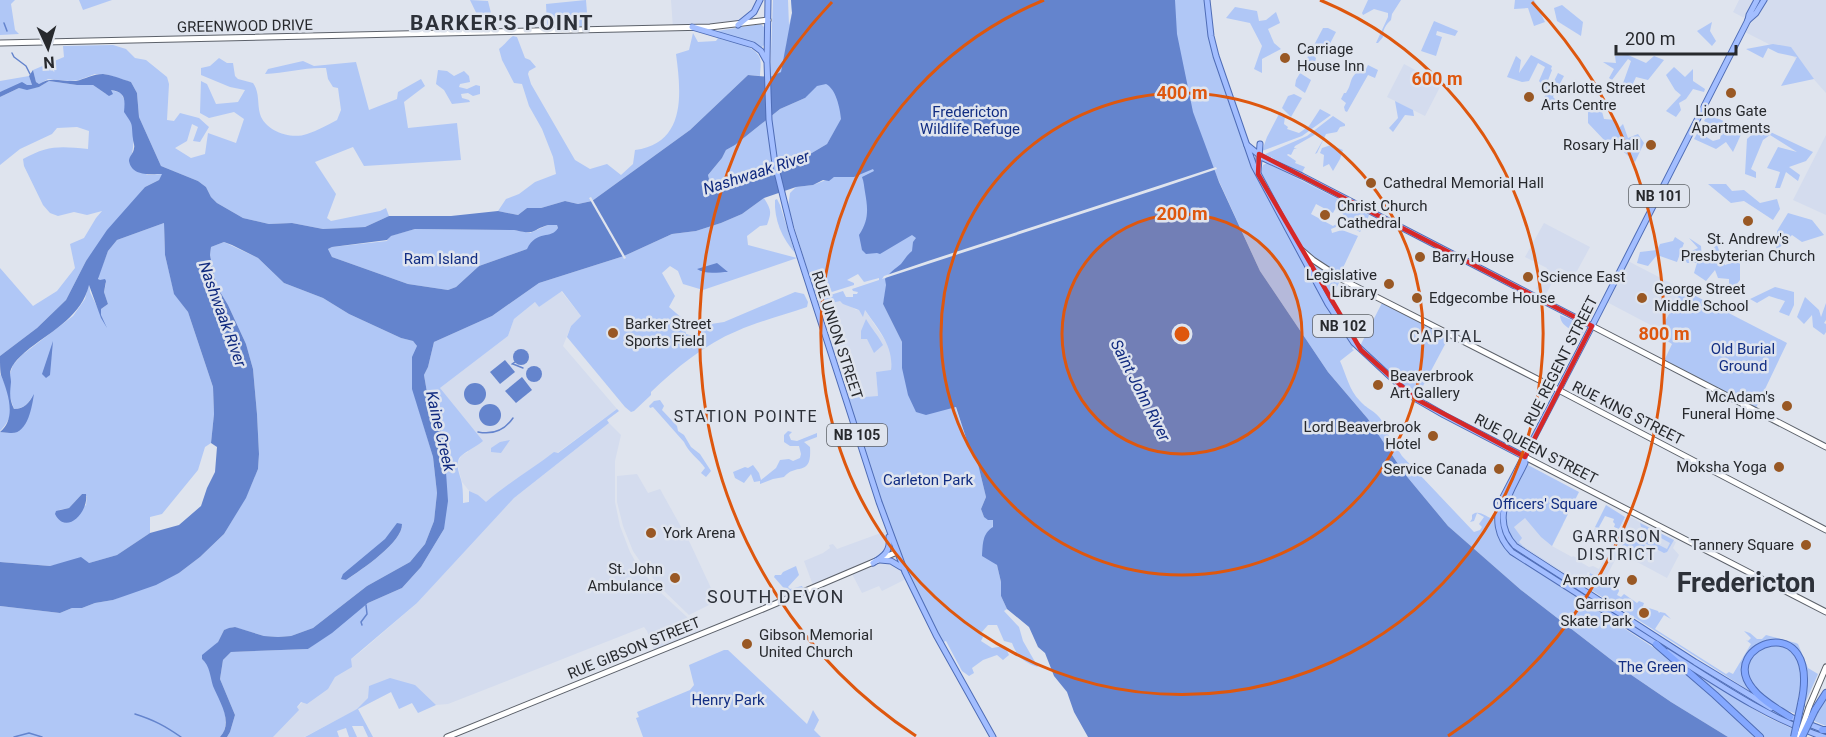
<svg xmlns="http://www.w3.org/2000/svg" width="1826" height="737" font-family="Roboto,sans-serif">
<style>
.built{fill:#d4dcee}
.green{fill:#b0c7f6;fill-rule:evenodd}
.water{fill:#6484cd;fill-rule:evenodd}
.pier{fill:#dfe4ee}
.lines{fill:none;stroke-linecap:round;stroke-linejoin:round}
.stream{stroke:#6484cd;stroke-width:1.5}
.secondary-casing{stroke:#5c616a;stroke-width:7}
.primary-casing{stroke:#4f6db6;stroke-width:7}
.trunk-casing{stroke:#4f6db6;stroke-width:8}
.secondary{stroke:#fff;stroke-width:5}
.primary{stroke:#a3beff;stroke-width:5}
.trunk{stroke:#84a8ff;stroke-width:6}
.secondary-bridge-casing{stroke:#5c616a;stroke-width:7;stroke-linecap:butt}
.trunk-bridge-casing{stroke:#4f6db6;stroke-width:8;stroke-linecap:butt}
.secondary-bridge{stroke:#fff;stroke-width:5}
.trunk-bridge{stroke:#84a8ff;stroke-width:6}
.marked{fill:none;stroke:#d62828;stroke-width:4.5;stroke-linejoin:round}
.ring{fill:none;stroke:#de570e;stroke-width:3}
.poi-dot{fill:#995824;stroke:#dfe4ee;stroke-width:2}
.labels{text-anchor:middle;stroke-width:5;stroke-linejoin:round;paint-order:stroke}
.shield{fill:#dfe4ee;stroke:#5e6167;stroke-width:1.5}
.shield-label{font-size:14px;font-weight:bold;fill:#27292d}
.street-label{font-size:15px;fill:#27292d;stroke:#dfe4ee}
.poi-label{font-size:15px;fill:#27292d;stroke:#dfe4ee;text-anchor:start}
.park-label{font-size:15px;fill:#122e83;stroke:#dfe4ee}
.water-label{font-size:16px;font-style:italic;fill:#102a7f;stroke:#dfe4ee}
.neighbourhood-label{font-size:16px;letter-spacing:1.5px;fill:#2d3139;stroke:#dfe4ee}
.quarter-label{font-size:18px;letter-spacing:1.5px;fill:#2d3139;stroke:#dfe4ee}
.district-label{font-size:21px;font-weight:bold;letter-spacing:1.5px;fill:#2d3139;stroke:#dfe4ee}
.town-label{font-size:27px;font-weight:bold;fill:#2d3139;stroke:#dfe4ee}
.centre{fill:#de570e;stroke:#dfe4ee;stroke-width:3}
.ring-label{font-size:18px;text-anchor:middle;font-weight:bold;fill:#de570e;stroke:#dfe4ee;stroke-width:5;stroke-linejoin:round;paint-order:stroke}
</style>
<rect width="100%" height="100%" fill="#dfe4ee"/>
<g class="built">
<path d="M671,0h89l-22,25 -65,3z"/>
<path d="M1739,0h87v93l-32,-36 -51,-26 5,-11 -15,-8z"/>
<path d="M1404,64l34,18 2,5 -15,29 -38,-19z"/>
<path d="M1826,135v80l-33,-15z"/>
<path d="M1544,223l46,24 -13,24 -5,3 -12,-6 -14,26 -10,-5 11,-21 -22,-11z"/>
<path d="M1626,260l56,29 -22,41 -55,-29z"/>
<path d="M561,291l20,25 -10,10 -8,20 54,63 -90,66 -42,35 -23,-28 -5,-19 5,-8 6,-3 -28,-64 68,-52 6,-17 21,-17 4,5z"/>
<path d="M839,298l17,12 8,-1 24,36 4,11 -1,15 -15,1 2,24 -30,2 -34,-97 4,-1 3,2z"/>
<path d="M609,423l12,12 -6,26v41l5,24 10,26 9,16 21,24 41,38 -47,20 -7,-19 -3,-4 -196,77 -12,1 -27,-13h-18l-87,45h-35l52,-54 43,-34 53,-46 65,-72 32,-33z"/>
<path d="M637,474l11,19 12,-4 30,54 27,58 -28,14 -27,-26 -16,-19 -13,-19 -10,-25 -6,-24v-26z"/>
<path d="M1527,481l36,44 -11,21 20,11 1,-1 10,5 -1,2 7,4 4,-1 6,3 13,-26h-5l-13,-6 2,-4 -3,-1 2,-5 17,8 2,4 13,-24 49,27 -3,6 6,7 -12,23 -41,-22 4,-8 -7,-3 -18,34 -2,-1 -1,1 -14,-7 -3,6 -6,4 -56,-36 -4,-4 2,-4 -7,-11z"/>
<path d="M889,530l19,48 -26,13 -3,-5 -17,7 -11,-21 -37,16 -10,-27 19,-8 7,-5 -1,-3 4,-1 4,5z"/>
</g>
<g class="green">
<path d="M0,0h15l-4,4 4,26 4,4 -19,1z"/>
<path d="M79,0h33l-29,10z"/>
<path d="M470,0l18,1 3,12 -5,3 3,8 -6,3z"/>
<path d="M586,0l2,26 -37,1 -4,-2 -1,-21z"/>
<path d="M773,0h15l1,25 3,-12 -1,-13h416l4,35 34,107 51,103 45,34 -13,25 17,25 -3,2 11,16 -1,2 2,1 -14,11c6,13 9,29 20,40 9,10 16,9 24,23l6,-2 -2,12 14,22 72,76 6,-2 2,-3 -3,-3 5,-7 -7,-4 -3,8 -4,1 2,-3v-4c6,-6 15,2 22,5 2,15 8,24 18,35l162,106 83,76h-29l-57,-35 -44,-30 -106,-82 -73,-64 -44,-53 -36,-54 -40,-47 -68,-101 -47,-103 -324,107 -6,29 19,38v26l53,39 13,37 9,16 9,37 -5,12 3,8 9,2 -1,42 5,4 4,17v14l6,13 -3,2 15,16 4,14 15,26c-13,-4 -21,-10 -26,-24l-8,-2 -7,-16h-9l-7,8 2,4 -2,4 11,7 13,-2 4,9 -6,5 -6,-5 -14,5 -11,8 2,5 -5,3 -7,-5 -16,-30 -5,2 -47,-97 -46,-148 30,-2 -2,-24 15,-2c3,-24 -13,-41 -26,-60l-2,7 -4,-7 -16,-6 -3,-3 -17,4 -5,-6 25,-8 3,6h7v-3h4l1,-2 -5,-1 -1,-2 27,-9v-2l-15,4 -6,-8 -11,6 7,3v2l-38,12 -28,-90 2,-14 6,-6 17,-2 21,-8h20l-13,-57 -14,24 -22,13 -11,10 -5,1h-8l-32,8 -9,7 -15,4 -7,-1 -9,-7 -1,-4 14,-17 4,-8 9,-5 45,-36 25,-11 -18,-56 -5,30 -12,5z"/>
<path d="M1368,0h33l-9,14 -1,6c-5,4 -9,11 -8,17l-5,6h-2l12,-26v-4l-14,-4 -11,6 -1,-2z"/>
<path d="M1515,0h19l11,22 -11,4 -6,-18 -14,1z"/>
<path d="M1562,5l21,17 -2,14 -24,-15 -3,-13z"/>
<path d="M1235,7l22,4 2,10 7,-1 10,-8 4,11 -12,6 6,14 7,6 -19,10v14l-8,-4 8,-23 -12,-23 -24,-5z"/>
<path d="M1434,21l24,10 -3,5 -18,-5 -1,4 6,2 -6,19 -15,-5z"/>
<path d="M1712,22l-2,9 6,10 -4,5 -15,-15z"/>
<path d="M761,24l3,3v18l-3,3 -44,-17z"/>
<path d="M1323,28h5l8,4 -12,23 -12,-6z"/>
<path d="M693,33l5,9 18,-1 2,-3c12,4 34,6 41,18 3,6 1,14 1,20l-12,-1 -58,55 -98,71 -14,3 -13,-3 -24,7h-14l-9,7 -20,-4 8,-12 13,-5 16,-12 21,-8 -3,-17 -11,-28 -13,-23 -7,-22 -8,-1 -12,-23 -3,-11c6,-4 8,-9 14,-13l4,1 8,21 5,2 6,7 -7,4 -1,3 3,10 44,76 15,9 17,-5 14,11 12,-11 2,-14c52,-7 46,-58 41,-96l13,-4z"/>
<path d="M1773,44l18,3 23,32 -33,7 16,-29 -19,-4 -10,-5 -5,10 -17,-9z"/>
<path d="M113,45l13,4 9,9 11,2 21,17 2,7 -2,36 7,1 6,-8 19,5 10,9 -9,15 -7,-1 5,-14 -6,-3 -5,17 -12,7 16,10 14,-4 3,-21 28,10 8,-24 -10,-7 -25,6 -9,-5 1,-32 6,3 9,20 22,-2 7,-12 -15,-3 -29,-12v-7l9,-2 9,-8 8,5h6l2,13 3,3 15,4c7,10 4,20 7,31 5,17 31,26 47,20 10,-3 20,-9 30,-14l4,-10 -3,-22 -5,-1 -5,-8 -2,-11c-21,-1 -40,5 -61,6l3,-5 35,-8 11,5 42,-4 13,48 28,-11 1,-7 23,-13 4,7 -21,16 4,26 49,-5 4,37 -97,6 -11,-19 -38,15 21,32 -9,24 4,3 49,-10 6,-3 3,8 -24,11 -42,2 -31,-6 -23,1 -26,-6 -26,-15 -6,-6 -5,-10 -8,-6 -37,-15 -22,-49 -2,-24 -6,-11 -26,-8h-10l-16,6 -9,1 -22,-2 -9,5 -3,-2 -3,-12 31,-13 -1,-11z"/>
<path d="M1310,52l6,6 -2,9 -6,5 -7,-1z"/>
<path d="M1531,55l21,11 -1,3 1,1 -5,13 5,2 6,-12 6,3 -11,21 8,8 -2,4 -10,-6 -5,9 -5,-2 8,-19 -8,-10 6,-14 -7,-4 -9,18 -7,1 -15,-5 9,-21 5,4 -2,13z"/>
<path d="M1628,55l18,8 8,-7 10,4 -16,20 -12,-3 -6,13 -8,-4 9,-25 -3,-2 -16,21 -3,-2 5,-9 -11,-7 13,1 -1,-7z"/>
<path d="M1368,65l10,5 -3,8 -7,-3 -21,37 -2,-1 -1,-4 2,-4 -5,-4 3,-6h2c7,-11 2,-13 13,-23l6,1z"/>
<path d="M1674,67l11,10 8,-8v12l12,8 -1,3 -11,-3 -7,10 -7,4 2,7 -5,7 -10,-6 15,-16 -6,-5 -9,-15z"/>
<path d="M438,70l9,1 7,5 10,-5 5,5 1,6 -10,2 -1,3 8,2 9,-4 4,1v8l-7,2 -5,-3 -7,1 1,4 7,2 1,2 -18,2 -8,-14 -8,-6z"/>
<path d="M1300,73l11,7 -6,13 -10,-7 1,-6z"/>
<path d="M29,76l3,9 -32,7v-11z"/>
<path d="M49,81l28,4h16l13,9 5,-4 10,3 5,10c-4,14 5,12 7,23 1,7 1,24 -2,30l16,19 16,-1 -4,6 -14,7 -59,74 -20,39 -29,28 -37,28v-88l33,38 24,-15 18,-23 -5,-24 14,-6 12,-20 6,-7 -15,4 -13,-3 -16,4 -8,-3 -7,-8 -19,-39 -1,-7c25,-14 37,-13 65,-10l1,-18 -12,-4 -20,1 -5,6 -32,15 -20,16v-68l19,-9 8,1 12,-2z"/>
<path d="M1294,94l8,4 -11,19 -9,-9 6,-12z"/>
<path d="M1395,101l18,9 1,6 -9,-1 -12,17 -4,-4 9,-10z"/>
<path d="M1588,106l13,2 3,11 12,1 2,9 5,-5 5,14 10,-4 6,9 -9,19 -20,-18 -1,-6 -8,4 -18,-19z"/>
<path d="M1320,109l11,6 -29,21 -40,15 5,-14 13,-25 5,4 -1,8 4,3 -1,2 12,4 10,-7z"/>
<path d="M1710,110l7,8 26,12 -10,22 -7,-10 -10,7 -22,-10 4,-7 15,9 7,-2 2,-9 -18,-9z"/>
<path d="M1333,116l12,8v2l-5,1 -3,5 -11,2 -9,19 -2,1 9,-16 -8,-4 -21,12 -1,2 3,1h-3l-3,6 -3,-1 -1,1 9,6 -1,2 10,4 -4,7 -28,-15v-1l-10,-3 44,-19z"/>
<path d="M1760,127l53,25 -7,9 -17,6 11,8 -2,6 -12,-9 -6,16h-5l5,-16 -13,-4 11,-21 19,5 -27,-17 -7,5 -12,29 5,3v6l-11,-4 2,-35z"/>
<path d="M1331,145l12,5 -3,9 -7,12 -4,-7 -6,3 1,-12 -4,-2 2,-5z"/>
<path d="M1267,163l73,37 -7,13 -17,-9 -5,10 22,12 5,-3 -2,4 -5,2 1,4 10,-3 16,6 -17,36 -5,1c-10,-7 -22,-14 -30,-23 -18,-17 -36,-56 -45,-79l2,-6z"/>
<path d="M1708,184h18l6,7 12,-1 16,13 17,-4 3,10 -7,11 -29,-19 -13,2z"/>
<path d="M764,198c7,12 8,13 3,27l-7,1 -13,10 1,9 49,13 -94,32 -20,-6 -5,-13 -8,-5 -8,7 13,23 -6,11 14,12 3,15 7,2 18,-12 13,-2 71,-30 9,2 4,8 -1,5c-23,8 -47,14 -70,24 -32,13 -61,37 -86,61v3l-17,16 -3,1 -6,-5 -58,-70 4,-11 10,-10 -19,-25 -23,16 -4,-5 -21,17 -6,17 -68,52 43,53c-6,5 -18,11 -23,16 -6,8 1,19 2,27 1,7 1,13 1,19l6,-1v-11l9,4 8,7c22,-19 46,-33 68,-50l4,1 59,-44 2,2 -12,9 2,3 -95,75 -97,105 -66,56 1,8 -17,10 -7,12 -21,15 -6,-2 -4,5 2,3 -26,27h-46l3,-5 5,-17 -15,-36 3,-19 8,-8 77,-3 60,-46 34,-15 19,-21 23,-38 -3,-99 -12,-26 -5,-29 4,-8 6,-25 58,-26 47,-33 85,-27 48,-22 24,-3 25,-8 21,-9z"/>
<path d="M777,199l3,6 15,48c-13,-15 -21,-33 -20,-53z"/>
<path d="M1342,202l27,13 -2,6 -7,11 -14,-8 -6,-18z"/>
<path d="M1788,213l24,7 12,15 -22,7 -10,-7 -16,16 1,-20z"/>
<path d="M164,223l1,32 9,38 14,19 25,75 1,27 -3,29 -6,4 -7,23 -36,44 -12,3v16l-33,22 -28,8h-25l-14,3 -50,-4v-130c3,0 7,1 10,1 18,0 20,-24 22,-36 -4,7 -9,12 -18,12l-5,-15 1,-20 3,-9 9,-10 51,-39 12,-17 4,-16 1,9 11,23v-6l7,-5 -4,-12 2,-9 -7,-2 -1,-4 10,-26 9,-11zM82,494l5,2 -1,9 -21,18 -6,-13 10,-2z"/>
<path d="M548,225h9l1,3 -1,3 -30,18 -48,17 -23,21 -8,3 -40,-6 -76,-27 -4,-8 4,-2 55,-6 3,-5 25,-7 99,1 16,3z"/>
<path d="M1675,237l9,6 -7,19 -20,-7 -9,11 -11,-3 3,-11 17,-2 3,-6 13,-3z"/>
<path d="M1689,238l12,8 1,12 15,-13 8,20 15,-5v20l-11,14v-15l-11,-1 -3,-8 -9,11 -12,-8 3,-10h-10l-4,-8 15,-7z"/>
<path d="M224,242l34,16 26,25 39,15 26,16 52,24 12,3 4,5 -4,44 20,67 4,36 -3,28 -9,23 -15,18 -43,24 -54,42 -22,8 -13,1 -14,-1 -30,-9 -10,3 -6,12 -16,17 5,4c6,18 29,58 13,74h-220v-131l60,7 12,-5h10l13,-5 18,-3 66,-27 21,-16 24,-23 22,-37 12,-28 1,-15 -2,-40 -4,-45 -7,-25 -18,-39 -12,-20 -6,-30 1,-8zM402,524c1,18 -41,46 -56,56l13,-18 27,-22z"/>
<path d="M1775,287l19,5v13l-5,11 -10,-4 6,-11 -16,-5 -12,7 -7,-4z"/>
<path d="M1682,289l105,54 -32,67 -92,-47 9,-19 -14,-9z"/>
<path d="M1805,297l14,13 2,7 5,-14v17l-2,3 2,1v8l-2,3 -11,-8 -1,-12 -8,9 -7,-7z"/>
<path d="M1383,301l67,34 -34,64 -57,-51z"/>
<path d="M1560,315l24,10 1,5 -3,5c-8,-5 -22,-8 -22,-20z"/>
<path d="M866,319c5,9 12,16 17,26l-9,8 -7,-14h-6v-8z"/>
<path d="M0,374c4,5 12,30 12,37 -1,5 -8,17 -12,20z"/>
<path d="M660,400l4,6 -2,4 15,16 1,5 6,4 7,12 9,7 11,17 -5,6 -5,-4 4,-5c-6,-9 -17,-16 -21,-26l-31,-35 -3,1 -1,-2 5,-5z"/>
<path d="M788,431l4,1 -3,3 2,5 6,1 20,-8v4l-13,5 6,5c2,31 -14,15 -26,30l-11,2 -13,5v-3l-6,1 -3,-8 -7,9 -9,-5 -2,-6 12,-5 3,1 5,-3 6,8 2,7 15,-12 4,-8 9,-1 4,2 7,-3 1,-4 -2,-8h-9l-6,-4v-7z"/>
<path d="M510,440l-9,13 -10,-1v-4l9,-6z"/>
<path d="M1528,465l51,27 -27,54 -11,-9 -16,-19 -11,9 8,11 -3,4 4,4 56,36 6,-4 2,5 12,6 -12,-8 3,-8 10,5 -1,3 7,2 1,-3 10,5 2,6 -2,4 4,2 3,-3 13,9 2,-2 5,2 -1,3 15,5 1,2 1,-1 5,1 6,6 -7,-4 -9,14 71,45 3,-2 4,2 18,-30 -5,-4 2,1 3,-3 -7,-7 6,2 7,6h5l4,-4 30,8 2,1 10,24 10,6 -12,27 -2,-1c1,-9 3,-18 2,-28 -6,-54 -82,-34 -57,16l-1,2 -234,-149c-19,-25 2,-51 14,-76z"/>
<path d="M1606,505l19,12 -6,12 -5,-2 1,-3 -2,-2 1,-3 -9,-3 -6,11 2,2 -6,-2z"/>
<path d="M1640,523l34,17 -7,12 -3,1 -29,-15 2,-4 30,15 3,-6 -29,-16z"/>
<path d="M1627,536l18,9 -7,14 -5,-3 -2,2 -5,-2 4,-8 -6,-3 -5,7z"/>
<path d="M1521,555l239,150 66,30 -32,-12 -40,-19z"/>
<path d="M796,566l3,9 -11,12 2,2 12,-3 1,2 -2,2 -13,3 -14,-16 1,-2h6l2,-3z"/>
<path d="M1765,645h18l15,13 4,16 -6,40c-9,-4 -18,-7 -26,-13 -14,-9 -32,-31 -16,-47 3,-4 8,-6 11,-9z"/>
<path d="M724,650h4l79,74 6,-14 6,10 -5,10 7,7h-178l-7,-19 3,-1 -2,-5 53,-22 4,-5 -5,-20z"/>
<path d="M1693,672l72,44 28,13 -2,8h-28z"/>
<path d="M390,678l25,7 21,20 -18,8 -6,-10 -13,6 -8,-17 -33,17 15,28h-5l-5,-11h-11l5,11h-8l-3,-9 -9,3 2,6h-34l52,-28 11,-11 1,-12z"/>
<path d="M1826,696v30l-12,-5z"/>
</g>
<g class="water">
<path d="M791,0h384l2,34 16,78 26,70 41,89 68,101 40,47 36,54 44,53 73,64 106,82 44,30 57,35h-640l-14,-25 -7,-20 -13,-16 -9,-23 -7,-6 -9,-20 -22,-18 -6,-13v-14l-4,-17 -15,-9c1,-12 0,-22 11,-29v-7h-5l-4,-3 -3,-8 5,-12 -9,-37 -9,-16 -12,-37 -30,8 -10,-3 -8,-17 -6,-27v-26l-19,-38 3,-19 -1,-6c5,-7 10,-10 16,-15 4,-5 6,-9 11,-13l1,-9 3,-4 -4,-3 -32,19 -3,-1 -11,1 -4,-4 -3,-15c10,-15 9,-26 6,-43 -1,-5 -1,-10 -3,-15l12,-6 -1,-2 -19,8h-20l-5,4 -6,-1 -10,5 -17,2 -32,11 -22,16 -21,9 -25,8 -24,3 -48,22 -85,27 -47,33 -58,26 -6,25 -4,8 5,29 12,26 3,13 4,58 -4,28 -23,38 -19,21 -34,15 -36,30 -24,16 -77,3 -8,8 -3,19 15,36 -5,17 -3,5h-7c14,-15 -1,-36 -7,-51 -3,-10 -3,-20 -11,-27v-4l16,-13 6,-12 5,-2 6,-1 29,9 14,1 13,-1 22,-8 54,-42 43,-24 15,-18 9,-23 3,-28 -4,-36 -21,-68v-32l5,-11 -4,-5 -12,-3 -52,-24 -26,-16 -39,-15 -26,-25 -26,-13 -8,-3 -13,5 -1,8 6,30 12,20 18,39 7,25 4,45 2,40 -1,15 -12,29 -22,36 -24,23 -21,16 -23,12 -43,15 -18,3 -13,5h-10l-12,5 -60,-7v-44l50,4 31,-9 8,6 28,-8 33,-22 29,-8 22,-19 6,-18 8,-16 2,-25 -6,-4 3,-29 -1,-27 -25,-75 -14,-18 -9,-39 -1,-32 -47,17 -9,11 -10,28 2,1 5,-1 1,2 -2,11 4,12 -7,5v6l6,13 -6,-10 -12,-33c-7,30 -35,45 -59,63 -7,6 -15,12 -19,21 -2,5 0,8 0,13 -1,11 -2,17 3,27 10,0 15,-6 20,-15 -2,12 -6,41 -24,39 -4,0 -7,-1 -10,-1 17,-14 8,-39 1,-57 -1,-5 -1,-13 -1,-19l37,-28 29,-28 20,-39 21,-31 38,-43 14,-7 3,-6c-11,0 -30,3 -33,-13 0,-5 5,-8 5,-13 1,-3 -1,-6 -1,-9 -2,-18 1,-12 -9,-27 1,-12 2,-20 -13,-22l2,4 -4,2 -16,-11h-16l-28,-4 -10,6 -12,3 -8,-2 -19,9v-5l22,-10 5,3h5l-3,-9 4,-6 3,12 3,2c13,-8 22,-2 37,-3 9,-2 17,-7 27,-7 9,1 19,5 28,8l6,11 2,24 22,49 37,15 8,6 5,10 6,6 26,15 26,6 23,-1 31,6 42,-2 24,-11h62l47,-5 20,4 9,-7h14l24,-7 13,3 14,-3 98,-71 58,-55 22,2 11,-5 11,-59zM826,84c10,5 14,24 15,35l-14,25 -22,13 -11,10 -5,1 -18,1 -10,5 -12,2 -14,9 -10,2 -7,-1 -4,-5 -5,-2 -1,-4 14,-17 4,-8 9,-5 45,-36 25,-11 12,-12zM548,225h9l1,3c-7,12 -21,1 -31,21l-48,17 -23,21 -8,3 -40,-6 -76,-27 -4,-8 4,-2 55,-7 4,-4 24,-7 99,1c23,5 15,1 34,-5z"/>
<path d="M717,263l11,9c-9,0 -23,3 -31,-3z"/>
<path d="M53,341l-3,34 -4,3 -4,-4z"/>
<circle cx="521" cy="357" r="8"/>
<path d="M505,360l10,12 -15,12 -10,-12z"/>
<circle cx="534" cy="374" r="8"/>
<path d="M522,377l10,13 -16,13 -11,-12z"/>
<circle cx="475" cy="394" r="11"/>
<circle cx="490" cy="415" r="11"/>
<path d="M82,494h4c3,18 -20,42 -31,20l1,-3 13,-3z"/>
<path d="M397,523l5,1c1,18 -41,46 -56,56l-5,-1 2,-5 42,-35z"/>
</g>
<g class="pier">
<path d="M1216,167l1,2 -56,19 -279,91 2,-3 44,-15z"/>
<path d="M591,197l35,61 -2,1 -35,-61z"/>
</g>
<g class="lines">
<g class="stream">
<path d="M4,23l3,8"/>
<path d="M12,53l2,4 12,9 4,8"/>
<path d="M512,364l3,-2"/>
<path d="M513,364l10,4"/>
<path d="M478,432c15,3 26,-1 35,-14"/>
<path d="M362,625l-1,-3 6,-8 -1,-9"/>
<path d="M135,714c19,6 30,12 46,23"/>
<path d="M14,737l15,-4 13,4"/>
</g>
<defs>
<g id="secondary">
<path d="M0,43l710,-16 58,-7"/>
<path d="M1299,248l14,12 32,21 204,104 277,145"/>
<path d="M1592,326l234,121"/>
<path d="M1525,457l301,155"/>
<path d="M1809,707l17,-40"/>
<path d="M447,737l316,-128 134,-57"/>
</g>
<g id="primary">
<path d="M768,0l-1,62 2,58 6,44 16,65 88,273 26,70 31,63 57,102"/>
<path d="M1207,0l4,36 5,20 38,110 74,138 26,39 57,53 33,19 81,42"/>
<path d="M1748,20l8,-7 8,-13"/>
<path d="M738,25l16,-13 6,-12"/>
<path d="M692,27l61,18 8,6 5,9"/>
<path d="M1247,145l16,13 39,18 290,150"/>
<path d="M1258,172l2,-28"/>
<path d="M1525,457v6c-13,28 -36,55 -10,83l180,116 76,46"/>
<path d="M880,560l11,1 10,6"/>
<path d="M873,563c11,-7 18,-12 16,-26"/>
<path d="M1658,645l-146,-93c-15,-15 -18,-34 -10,-53l90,-173 156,-306 1,-5 8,-15"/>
<path d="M1668,652c50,32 99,66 156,85"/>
<path d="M1788,716l36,14"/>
</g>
<g id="trunk">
<path d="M1656,644l59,51 45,42"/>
<path d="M1815,710l11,-17"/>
<path d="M1790,717c-12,-8 -28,-16 -37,-28 -38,-45 70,-83 48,15"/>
<path d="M1822,730h4"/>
</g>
</defs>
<use href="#secondary" class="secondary-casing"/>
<use href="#primary" class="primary-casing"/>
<use href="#trunk" class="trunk-casing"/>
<use href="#secondary" class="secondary"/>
<use href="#primary" class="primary"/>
<use href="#trunk" class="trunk"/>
<defs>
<path id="secondary-bridge" d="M1799,737l10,-30"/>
<g id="trunk-bridge">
<path d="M1794,737l7,-33"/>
<path d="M1802,737l13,-27"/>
</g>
</defs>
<use href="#secondary-bridge" class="secondary-bridge-casing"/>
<use href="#trunk-bridge" class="trunk-bridge-casing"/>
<use href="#secondary-bridge" class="secondary-bridge"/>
<use href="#trunk-bridge" class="trunk-bridge"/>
</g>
<path class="marked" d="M1259,154l333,172 -67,131 -109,-58 -55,-49 -103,-176z"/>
<circle cx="1182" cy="334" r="120" fill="#de570e" fill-opacity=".12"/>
<g class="ring">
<circle cx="1182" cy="334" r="120"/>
<circle cx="1182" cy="334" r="241"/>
<path d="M1320 0A361 361 0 1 1 1044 0"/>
<path d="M916 736A482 482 0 0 1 832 2M1532 2A482 482 0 0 1 1448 736"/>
</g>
<g class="poi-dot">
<circle cx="1285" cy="58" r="6"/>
<circle cx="1731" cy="93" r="6"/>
<circle cx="1529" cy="97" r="6"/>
<circle cx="1651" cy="145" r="6"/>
<circle cx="1371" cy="183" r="6"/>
<circle cx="1325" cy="215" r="6"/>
<circle cx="1748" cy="221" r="6"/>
<circle cx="1420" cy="257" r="6"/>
<circle cx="1528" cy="277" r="6"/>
<circle cx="1389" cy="284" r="6"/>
<circle cx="1417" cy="298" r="6"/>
<circle cx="1642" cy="298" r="6"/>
<circle cx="613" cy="333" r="6"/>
<circle cx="1378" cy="385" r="6"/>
<circle cx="1787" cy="406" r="6"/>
<circle cx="1433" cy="436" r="6"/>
<circle cx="1779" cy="467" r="6"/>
<circle cx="1499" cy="469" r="6"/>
<circle cx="651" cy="533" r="6"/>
<circle cx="1806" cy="545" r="6"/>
<circle cx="675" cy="578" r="6"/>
<circle cx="1632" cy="580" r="6"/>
<circle cx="1644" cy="613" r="6"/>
<circle cx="747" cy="644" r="6"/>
</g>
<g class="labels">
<g class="shield">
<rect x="1629" y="185" width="60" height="22" rx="4.5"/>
<rect x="1313" y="315" width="60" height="22" rx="4.5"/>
<rect x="827" y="424" width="60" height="22" rx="4.5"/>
</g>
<g class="shield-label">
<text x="1659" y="201">NB 101</text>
<text x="1343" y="331">NB 102</text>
<text x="857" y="440">NB 105</text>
</g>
<g class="street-label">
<text transform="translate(245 26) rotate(-1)" y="5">GREENWOOD DRIVE</text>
<text transform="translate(837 335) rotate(72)" y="5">RUE UNION STREET</text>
<text transform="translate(1561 361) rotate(-63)" y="5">RUE REGENT STREET</text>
<text transform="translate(1628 413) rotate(27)" y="5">RUE KING STREET</text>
<text transform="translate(1536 449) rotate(27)" y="5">RUE QUEEN STREET</text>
<text transform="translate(634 648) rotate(-22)" y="5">RUE GIBSON STREET</text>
</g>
<g class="poi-label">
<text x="1297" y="54">Carriage<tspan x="1297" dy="17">House Inn</tspan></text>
<text x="1541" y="93">Charlotte Street<tspan x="1541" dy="17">Arts Centre</tspan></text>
<text x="1731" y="116" text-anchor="middle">Lions Gate<tspan x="1731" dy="17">Apartments</tspan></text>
<text x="1639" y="150" text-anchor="end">Rosary Hall</text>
<text x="1383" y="188">Cathedral Memorial Hall</text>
<text x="1337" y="211">Christ Church<tspan x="1337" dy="17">Cathedral</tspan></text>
<text x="1748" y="244" text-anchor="middle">St. Andrew's<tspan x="1748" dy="17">Presbyterian Church</tspan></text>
<text x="1432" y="262">Barry House</text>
<text x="1377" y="280" text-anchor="end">Legislative<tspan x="1377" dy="17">Library</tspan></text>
<text x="1540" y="282">Science East</text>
<text x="1654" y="294">George Street<tspan x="1654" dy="17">Middle School</tspan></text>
<text x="1429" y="303">Edgecombe House</text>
<text x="625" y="329">Barker Street<tspan x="625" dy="17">Sports Field</tspan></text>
<text x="1390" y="381">Beaverbrook<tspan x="1390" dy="17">Art Gallery</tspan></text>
<text x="1775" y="402" text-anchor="end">McAdam's<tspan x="1775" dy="17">Funeral Home</tspan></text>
<text x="1421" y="432" text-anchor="end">Lord Beaverbrook<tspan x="1421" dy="17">Hotel</tspan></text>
<text x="1767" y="472" text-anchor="end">Moksha Yoga</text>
<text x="1487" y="474" text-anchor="end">Service Canada</text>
<text x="663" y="538">York Arena</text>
<text x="1794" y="550" text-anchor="end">Tannery Square</text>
<text x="663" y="574" text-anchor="end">St. John<tspan x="663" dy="17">Ambulance</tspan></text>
<text x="1620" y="585" text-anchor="end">Armoury</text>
<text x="1632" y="609" text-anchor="end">Garrison<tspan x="1632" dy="17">Skate Park</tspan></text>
<text x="759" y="640">Gibson Memorial<tspan x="759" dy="17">United Church</tspan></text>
</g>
<g class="park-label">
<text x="970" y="117">Fredericton<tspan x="970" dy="17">Wildlife Refuge</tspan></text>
<text x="441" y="264">Ram Island</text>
<text x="1743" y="354">Old Burial<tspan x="1743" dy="17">Ground</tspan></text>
<text x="928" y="485">Carleton Park</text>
<text x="1545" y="509">Officers' Square</text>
<text x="1652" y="672">The Green</text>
<text x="728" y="705">Henry Park</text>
</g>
<g class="water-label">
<text transform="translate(756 172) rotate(-18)" y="6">Nashwaak River</text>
<text transform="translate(223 314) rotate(70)" y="6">Nashwaak River</text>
<text transform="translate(1141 390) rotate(63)" y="6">Saint John River</text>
<text transform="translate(441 431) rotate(77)" y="6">Kaine Creek</text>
</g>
<g class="neighbourhood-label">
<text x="1446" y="342">CAPITAL</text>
<text x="746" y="422">STATION POINTE</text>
<text x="1617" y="542">GARRISON<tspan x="1617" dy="18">DISTRICT</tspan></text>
</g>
<g class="quarter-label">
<text x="776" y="603">SOUTH DEVON</text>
</g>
<g class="district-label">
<text x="502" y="30">BARKER'S POINT</text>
</g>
<g class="town-label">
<text x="1746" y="592">Fredericton</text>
</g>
</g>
<circle cx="1182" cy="334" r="9" class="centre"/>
<g class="ring-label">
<text x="1437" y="85">600 m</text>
<text x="1182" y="99">400 m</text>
<text x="1182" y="220">200 m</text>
<text x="1664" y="340">800 m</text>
</g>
<g transform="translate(48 48) rotate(176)" stroke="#dfe4ee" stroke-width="4.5" paint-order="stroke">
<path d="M0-4.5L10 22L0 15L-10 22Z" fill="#27292d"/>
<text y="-9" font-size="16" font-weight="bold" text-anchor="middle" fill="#27292d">N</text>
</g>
<path d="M1616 45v9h120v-9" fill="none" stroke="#27292d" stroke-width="3"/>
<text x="1625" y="45" font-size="18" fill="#27292d" stroke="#dfe4ee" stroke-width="4.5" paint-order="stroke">200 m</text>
</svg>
